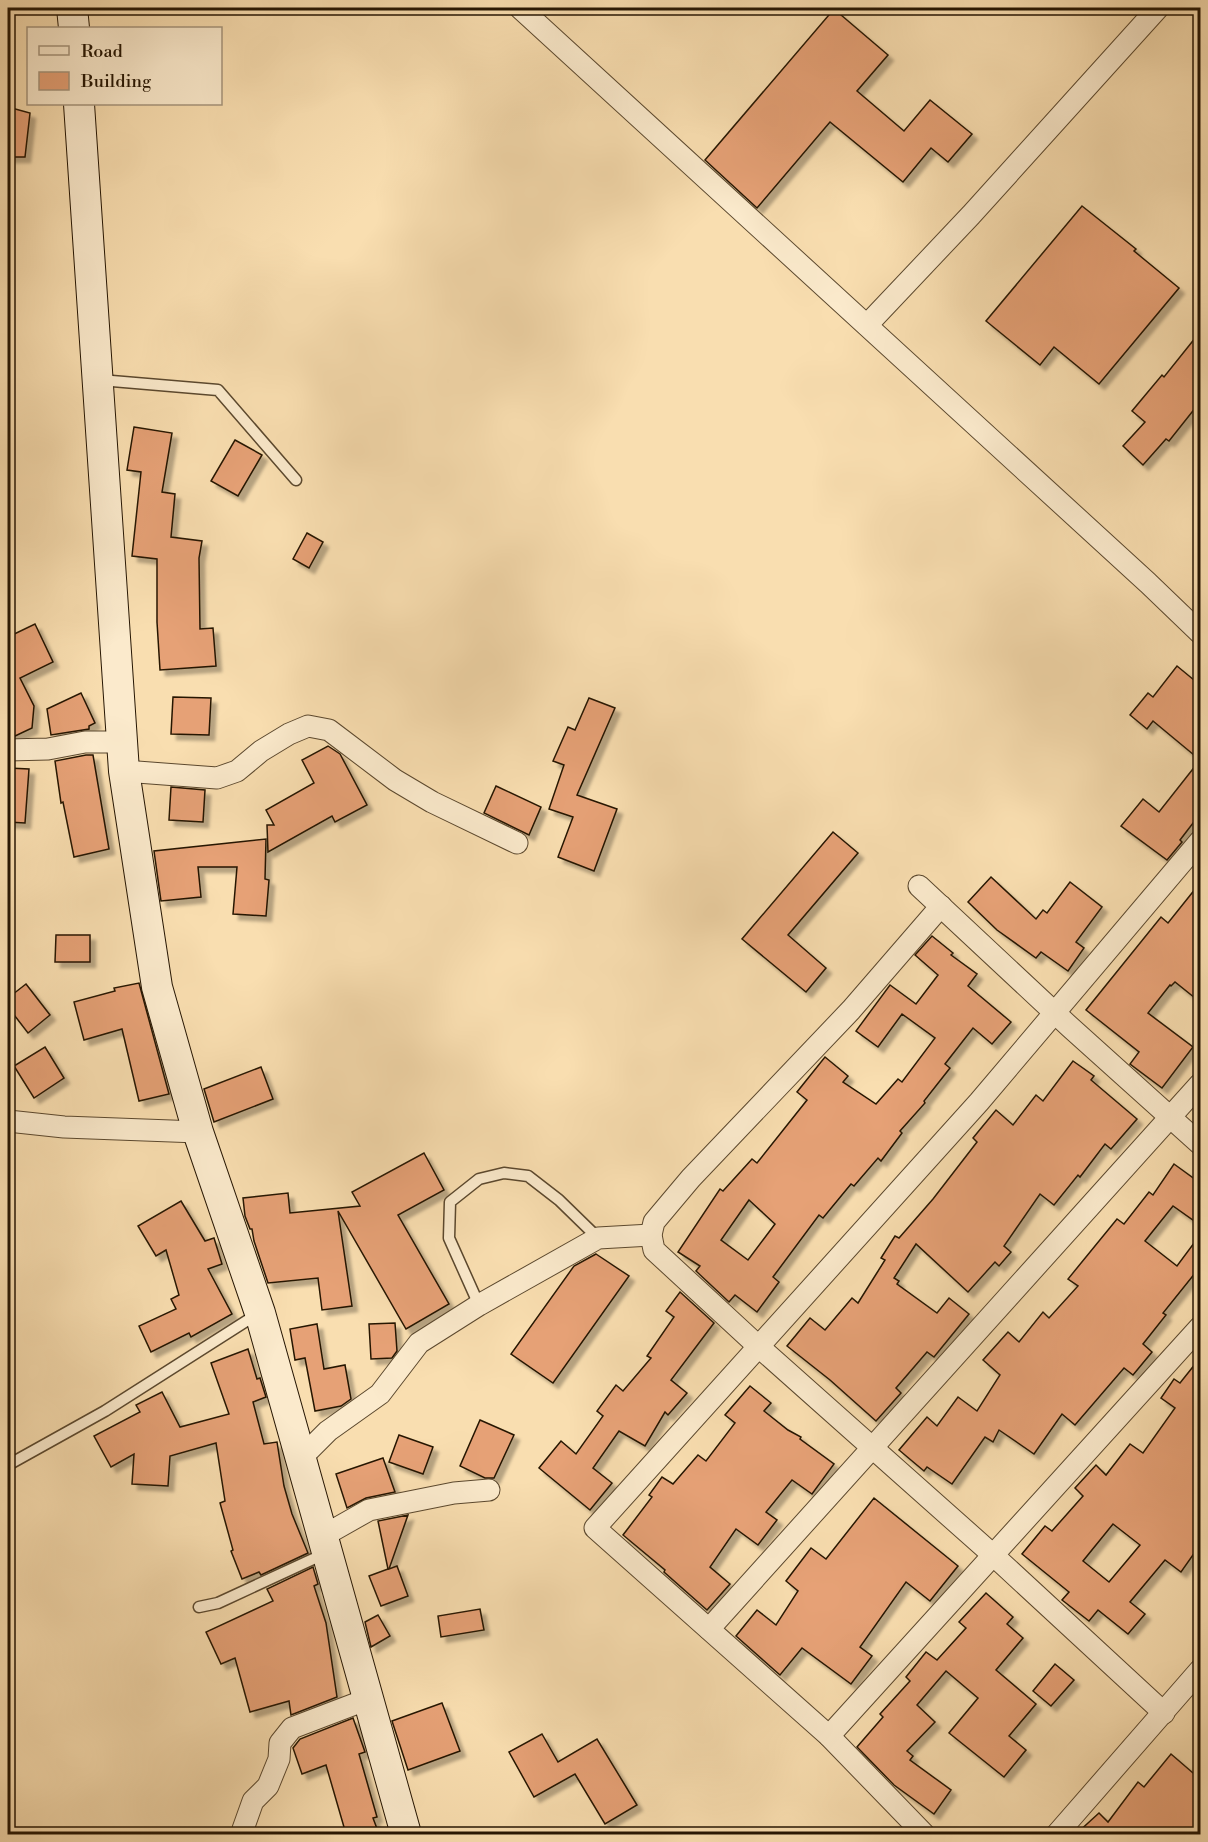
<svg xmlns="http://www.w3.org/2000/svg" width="1208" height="1842" font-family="'Libre Bodoni',serif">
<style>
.building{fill:#e6a176;stroke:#261603;stroke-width:1.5;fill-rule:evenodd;filter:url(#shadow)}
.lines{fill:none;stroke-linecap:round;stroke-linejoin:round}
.lane-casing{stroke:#5b482e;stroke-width:13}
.street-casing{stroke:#5b482e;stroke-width:23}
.secondary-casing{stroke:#261603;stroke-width:32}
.lane{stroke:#fbeacc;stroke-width:10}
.street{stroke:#fbeacc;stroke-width:21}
.secondary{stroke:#fbeacc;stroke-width:30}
</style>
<defs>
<filter id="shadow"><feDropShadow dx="5.5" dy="5.5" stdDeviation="1.5" flood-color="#0004"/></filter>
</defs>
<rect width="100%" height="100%" fill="#f9deb0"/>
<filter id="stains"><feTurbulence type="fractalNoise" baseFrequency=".00333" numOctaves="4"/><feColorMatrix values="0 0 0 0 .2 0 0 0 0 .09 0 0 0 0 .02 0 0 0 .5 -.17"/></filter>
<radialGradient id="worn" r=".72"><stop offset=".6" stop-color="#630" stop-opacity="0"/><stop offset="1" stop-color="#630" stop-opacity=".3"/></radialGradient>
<g class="building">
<path d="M834,9l54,46 -31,36 47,40 26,-31 42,34 -24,28 -17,-14 -28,34 -73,-60 -73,86 -52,-48z"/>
<path d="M8,107l22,6 -5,44h-17z"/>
<path d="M1082,206l54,43 -2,2 45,37 -80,96 -45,-37 -14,18 -54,-44z"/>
<path d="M1200,332v70l-31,39 -3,-2 -23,26 -20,-19 22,-24 -13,-11 30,-36 2,2z"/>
<path d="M134,427l38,6 -10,59 13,2 -4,43 31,4 -3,17 1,71 13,-1 3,38 -56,4 -3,-48v-63l-25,-3 9,-84 -14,-2z"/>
<path d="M235,440l27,15 -24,41 -27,-15z"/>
<path d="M307,533l16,9 -14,26 -16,-9z"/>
<path d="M35,624l18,38 -33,16 14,28 -2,22 -19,9h-5v-100z"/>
<path d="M1177,666l23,19v75l-47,-39 -6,8 -17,-14 18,-22 5,4z"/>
<path d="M81,693l14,30 -6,3v3l-38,6 -4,-26z"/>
<path d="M173,697l38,1 -2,37 -38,-1z"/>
<path d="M589,698l26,10 -38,87 40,14 -23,62 -36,-14 15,-40 -24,-8 15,-44 -11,-4 15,-34 7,3z"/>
<path d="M328,746l12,8 27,51 -32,17 -3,-6 -64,36 -1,-27h7l-8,-15 48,-27 -12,-23z"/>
<path d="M86,755h7l16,94 -35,8 -11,-55 -2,1 -6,-42z"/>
<path d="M1200,760v54l-20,26 2,2 -15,18 -46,-34 22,-27 16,13z"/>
<path d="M8,768l21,1 -4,54 -17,-1z"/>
<path d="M496,786l45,21 -12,28 -45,-22z"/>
<path d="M171,787l34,3 -2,32 -34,-2z"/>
<path d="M833,832l25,21 -70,82 38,33 -20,24 -64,-53z"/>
<path d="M266,839l-1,40 4,1 -3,36 -33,-2 4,-47h-39l3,30 -40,4 -7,-50z"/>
<path d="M991,877l45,42 7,-9 4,3 23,-31 32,25 -26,35 8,6 -16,23 -27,-19 -5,6 -39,-28 -29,-28z"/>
<path d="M1200,883v119l-25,-20 -4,4 -1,-1 -22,28 45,34 -31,41 -32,-24 9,-12 -53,-42 75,-93 7,6z"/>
<path d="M56,935h34v27h-35z"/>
<path d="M932,936l21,17 -2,2 26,19 -9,12 43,36 -19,22 -19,-16 -28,36 5,4 -26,33 1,2 -25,28 2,2 -21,28 -3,-3 -24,28 -3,-2 -28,34 -4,-3 -46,62 6,5 -22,30 -22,-17 -6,7 -33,-31 4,-5 -22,-14 42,-63 3,2 29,-32 5,4 50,-63 -10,-8 28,-35 23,19 -5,6 33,22 22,-25 4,3 33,-44 -33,-24 -24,33 -22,-16 34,-46 26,19 22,-29 -23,-20zM749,1200l26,24 -27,36 -27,-20z"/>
<path d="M139,983l30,111 -30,7 -17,-72 -38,11 -10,-38 41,-11 -1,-3z"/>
<path d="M26,984l24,31 -22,18 -20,-26v-9z"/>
<path d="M45,1047l19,31 -30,20 -20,-32z"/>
<path d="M1073,1061l21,15 -3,4 46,39 -26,30 -6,-5 -25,33 -2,-2 -24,30 -14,-11 -36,52 7,6 -12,14 -4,-4 -27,30 -52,-48 -22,34 5,3 -2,3 40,29 12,-15 20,16 -35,43 -7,-5 -31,36 5,5 -25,28 -46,-41 -43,-34 23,-28 15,12 27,-32 6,5 27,-43 -4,-2 14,-22 4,2 34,-39 44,-57 -4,-4 23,-28 17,15 23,-30 7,6z"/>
<path d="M261,1067l12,32 -59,23 -10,-33z"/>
<path d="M424,1153l20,37 -46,25 51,89 -43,25 -68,-118 14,95 -30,4 -4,-32 -50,5 -14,-42 -2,-12h-2l-5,-13 -2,-18 45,-5 2,20 70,-7 -8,-14z"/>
<path d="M1174,1164l26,19v42l-27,-19 -28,35 32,25 23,-31v32l-37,46 3,2 -23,29 9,8 -19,23 -9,-7 -49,57 -13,-11 -28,40 -35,-24 -6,12 -8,-5 -33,47 -25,-17 -3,4 -25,-21 28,-33 10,9 21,-29 19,14 23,-36 -17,-15 25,-28 11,10 24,-30 6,6 29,-32 -10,-7 49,-60 7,5 25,-32 4,3z"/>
<path d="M181,1201l24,40 9,-3 8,26 -14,5 24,45 -41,23 -2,-4 -38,19 -12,-26 37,-17 -5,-10 8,-4 -13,-45 -10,6 -18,-30z"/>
<path d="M596,1254l33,22 -76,107 -42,-29 63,-88z"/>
<path d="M680,1292l34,31 -43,57 16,13 -19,22 -3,-3 -20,34 -26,-15 -26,37 19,15 -22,27 -51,-42 22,-27 15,13 27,-38 -6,-5 19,-26 7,6 28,-33 -4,-2 27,-39 -8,-6z"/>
<path d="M395,1323l2,28 -5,7 -21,1 -2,-35z"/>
<path d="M317,1324l7,45 21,-4 6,34 -10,7 -26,5 -10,-53 -10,2 -5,-31z"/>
<path d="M248,1349l9,30 3,-1 6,19 -13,5 11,42 13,-2 7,44 8,28 16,39 -47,22 -2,-3 -17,7 -11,-28 2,-1 -13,-47 5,-2 -9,-58 -46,13 -2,30 -36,-2 2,-30 -23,13 -17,-31 46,-24 -4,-7 26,-13 18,35 49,-13 -18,-51z"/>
<path d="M1200,1358v187l-19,27 -16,-12 -35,42 15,12 -17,20 -30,-24 -9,11 -27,-21 7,-8 -47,-38 23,-28 7,5 31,-35 -8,-8 21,-23 10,10 24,-31 13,9 32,-45 -14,-10 13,-19 6,4zM1113,1524l27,21 -31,37 -26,-21z"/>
<path d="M750,1386l21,17 -7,8 24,19 13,7 -1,2 34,25 -22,30 -20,-14 -26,32 11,8 -19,25 -22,-16 -26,38 20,17 -23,26 -43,-38 1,-2 -42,-35 29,-38 -3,-2 13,-18 11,7 25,-29 8,6 29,-38 -10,-8z"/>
<path d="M480,1420l34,15 -20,43h-9l-25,-12z"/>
<path d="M399,1435l34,12 -10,27 -34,-12z"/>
<path d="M383,1458l12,34 -29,6 -19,10 -11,-34z"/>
<path d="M874,1498l84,68 -28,35 -24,-19 -46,65 12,9 -21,28 -49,-36 -22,27 -44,-39 21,-26 19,15 22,-34 -12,-10 25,-33 15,11z"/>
<path d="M408,1515l-19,54 8,-3 11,30 -27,10 -12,-30 19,-7 -10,-48z"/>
<path d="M313,1567l5,17 -4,2 12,37 11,74 -46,18 -2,-14 -39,11 -15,-54 -14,6 -15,-32 67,-31 -6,-12z"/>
<path d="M986,1593l27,24 -6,7 16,14 -27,32 40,34 -27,32 17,14 -22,27 -55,-44 29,-35 -32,-27 -29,34 18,17 -28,29 6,5 -3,4 41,30 -17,24 -40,-29 -37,-38 26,-30 -3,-3 30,-33 -4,-4 20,-25 11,8 29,-32 -7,-6z"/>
<path d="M480,1609l4,21 -43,7 -3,-21z"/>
<path d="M378,1615l12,21 -19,11 -6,-25z"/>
<path d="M1055,1664l19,16 -23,26 -18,-15z"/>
<path d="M442,1703l18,48 -52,19 -16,-49z"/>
<path d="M353,1718l12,34 -6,2 18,63 -4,1 6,16h-33l-20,-69 -24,9 -9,-26 7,-9z"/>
<path d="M542,1734l16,28 39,-23 40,66 -32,19 -30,-50 -41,23 -25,-45z"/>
<path d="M1171,1754l29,25v55h-124l23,-21 9,9 30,-40 6,5z"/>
</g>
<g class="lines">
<defs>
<g id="lane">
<path d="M100,380l118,10 78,90"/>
<path d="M479,1305l-30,-67 1,-36 29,-23 25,-6 24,3 31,24 39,38"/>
<path d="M8,1465l97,-54 154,-98"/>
<path d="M199,1607l19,-4 106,-49"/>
</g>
<g id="street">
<path d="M520,8l628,575 52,50"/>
<path d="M867,325l104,-110 187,-207"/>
<path d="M8,750l40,-1 37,-7h36"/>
<path d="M124,771l93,7 20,-7 24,-20 28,-17 19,-8 21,4 66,50 37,22 85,41"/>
<path d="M919,886l151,141 130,117"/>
<path d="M941,906l-90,104 -160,168 -37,44 -3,13 3,15 104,96 235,209 171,158"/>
<path d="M8,1121l56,6 134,5"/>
<path d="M301,1458l27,-27 52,-37 39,-51 60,-38 119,-67 53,-3"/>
<path d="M323,1536l46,-26 85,-17 35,-3"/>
<path d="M709,1629l491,-545"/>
<path d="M829,1736l371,-409"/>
<path d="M243,1829l10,-28 15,-15 11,-27 1,-16 12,-15 76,-29"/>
<path d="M924,1834l-95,-98 -234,-208 384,-426 221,-261"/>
<path d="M1057,1834l143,-164"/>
</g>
<g id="secondary">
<path d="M72,8l2,20"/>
<path d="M79,104l45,667 33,216 41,145 62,181 146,521"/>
</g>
</defs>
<use href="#lane" class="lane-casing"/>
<use href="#street" class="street-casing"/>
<use href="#secondary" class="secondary-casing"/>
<use href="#lane" class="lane"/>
<use href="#street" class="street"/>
<use href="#secondary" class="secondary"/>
</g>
<rect width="1208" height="1842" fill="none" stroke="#f9deb0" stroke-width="30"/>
<rect x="9" y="9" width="1190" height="1824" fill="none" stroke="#261603" stroke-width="3"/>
<rect x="15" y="15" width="1178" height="1812" fill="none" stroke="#261603" stroke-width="1.5"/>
<rect x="27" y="27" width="195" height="78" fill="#fbeacc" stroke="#a6957c" stroke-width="1.5"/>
<rect x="39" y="46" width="30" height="9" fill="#fbeacc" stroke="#a6957c" stroke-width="1.5"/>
<text x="81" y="57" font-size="18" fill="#261603">Road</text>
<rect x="39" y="72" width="30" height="18" fill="#e6a176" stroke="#a6957c" stroke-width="1.5"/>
<text x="81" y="87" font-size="18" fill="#261603">Building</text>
<rect width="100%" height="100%" filter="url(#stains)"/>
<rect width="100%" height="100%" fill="url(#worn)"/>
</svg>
